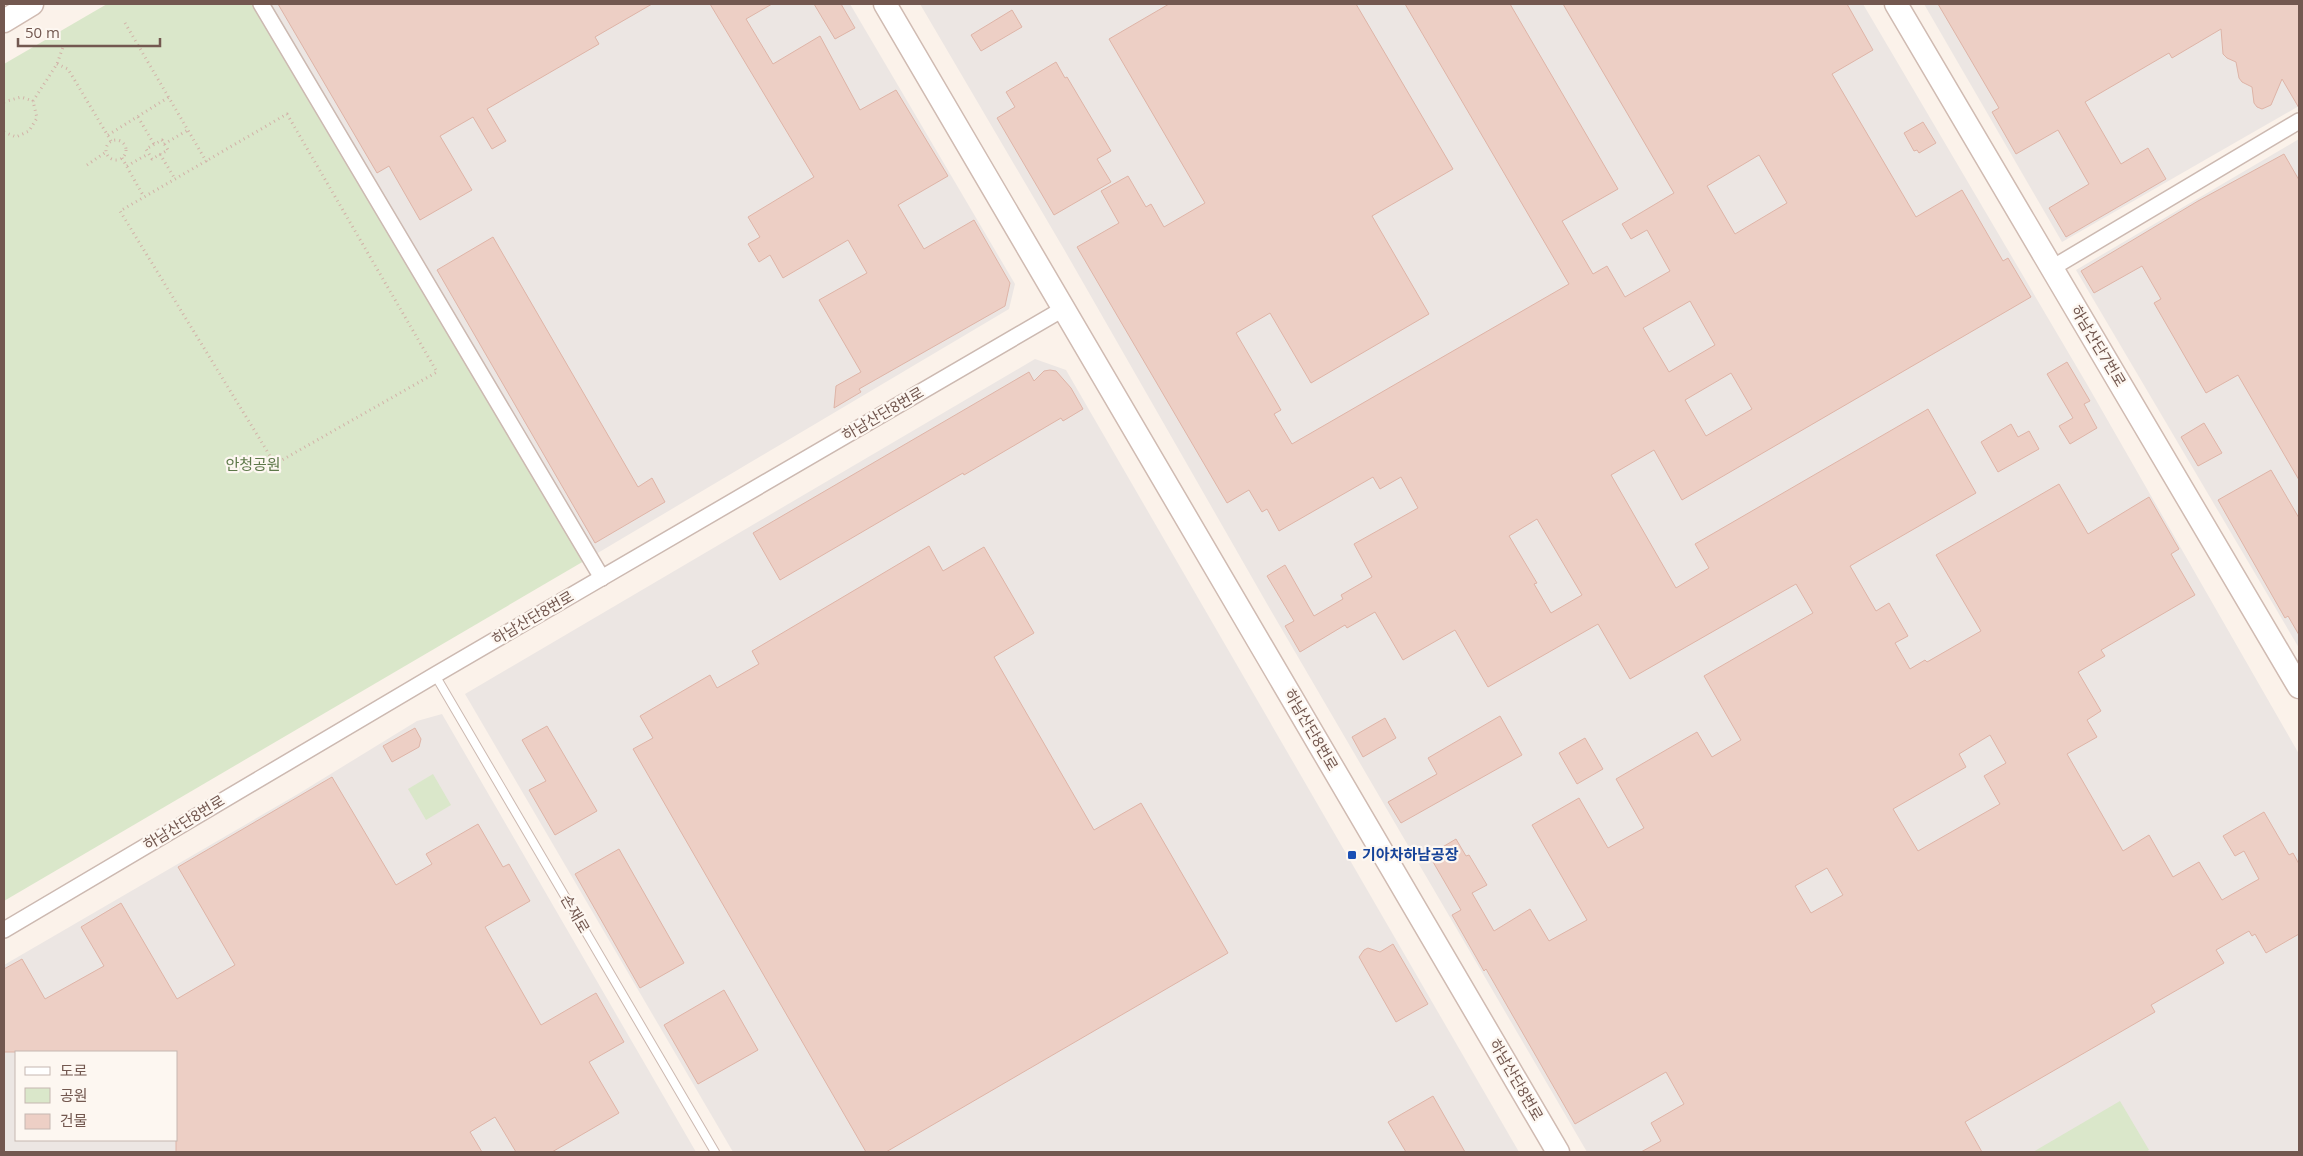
<svg xmlns="http://www.w3.org/2000/svg" width="2303" height="1156" font-family="'Open Sans','Noto Sans KR',sans-serif">
<style>
.industrial{fill:#ece6e3;fill-rule:evenodd}
.green{fill:#dae7ca}
.building{fill:#edcfc5;stroke:#deb4a7;fill-rule:evenodd}
.lines{fill:none;stroke-linecap:round;stroke-linejoin:round}
.lane-casing{stroke:#ccb9b1;stroke-width:10}
.street-casing{stroke:#ccb9b1;stroke-width:18}
.secondary-casing{stroke:#d0bbb2;stroke-width:25}
.path{stroke:#d2b2a8;stroke-width:3;stroke-dasharray:1 4;stroke-linecap:butt}
.lane{stroke:#fff;stroke-width:8}
.street{stroke:#fff;stroke-width:15}
.secondary{stroke:#fff;stroke-width:22}
.transit-dot{fill:#1a4fb4;stroke:#fdf7f1;stroke-width:2}
.labels{text-anchor:middle;stroke-width:4.5;stroke-linejoin:round;paint-order:stroke}
.street-label{font-size:15px;fill:#735850;stroke:#fdf7f1}
.park-label{font-size:15px;fill:#5d7849;stroke:#fdf7f1}
.transit-label{font-size:15px;font-weight:bold;fill:#164399;stroke:#fdf7f1;text-anchor:start}
</style>
<rect width="100%" height="100%" fill="#fbf2ea"/>
<g class="industrial">
<path d="M271,4h579l165,280 -6,25 -413,245z"/>
<path d="M920,4h943l225,382 211,368v398h-712l-317,-543 -205,-358z"/>
<path d="M1924,4h375v102l-237,136z"/>
<path d="M2299,139v509l-223,-378z"/>
<path d="M1035,359l31,11 453,782h-786l-268,-458z"/>
<path d="M442,714l254,438h-692v-187l294,-171 119,-73zM16,1052h160v88h-160z"/>
</g>
<g class="green">
<path d="M107,4h164l325,550 -592,347v-837z"/>
<path d="M433,774l18,31 -25,15 -18,-31z"/>
<path d="M2120,1101l29,49 -3,2h-113z"/>
</g>
<g class="building">
<path d="M278,4h374l-57,33 4,7 -112,65 19,32 -14,8 -19,-32 -33,19 32,54 -52,30 -31,-54 -12,7z"/>
<path d="M710,4h62l-26,15 27,45 47,-28 40,74 36,-20 52,86 -50,29 26,44 50,-29 36,63 -5,23 -146,83 2,3 -27,16 2,-22 25,-14 -42,-72 48,-27 -19,-33 -65,38 -13,-23 -11,7 -11,-18 12,-7 -12,-20 66,-40z"/>
<path d="M814,4h27l14,24 -20,11z"/>
<path d="M1169,4h187l97,165 -81,47 57,98 -118,69 -41,-70 -34,20 45,77 -7,4 18,30 277,-160 -164,-280h105l108,185 -56,32 31,53 14,-8 18,31 45,-26 -23,-41 -16,9 -9,-15 52,-31 -111,-189h284l26,46 -41,24 84,143 46,-27 41,71 5,-3 23,39 -349,203 -28,-50 -43,25 65,113 33,-20 -14,-24 233,-135 48,84 -126,73 26,45 13,-8 19,33 -13,7 15,26 15,-9 2,2 54,-31 -45,-76 123,-71 29,50 61,-37 30,52 -8,5 24,41 -94,55 4,6 -27,16 23,39 -14,9 10,17 -30,17 56,97 26,-16 24,42 26,-15 23,38 37,-21 -15,-28 -9,5 -12,-20 41,-24 25,43 4,-2 6,11v70l-33,19 -11,-19 -3,2 -3,-5 -33,19 8,13 -73,42 4,7 -190,110 17,30h-341l20,-11 -10,-18 33,-19 -18,-32 -91,52 -89,-155 -2,2 -32,-56 9,-5 -32,-55 27,-16 10,17 3,-1 18,30 -15,8 22,38 36,-22 19,32 38,-21 -55,-95 47,-27 29,50 36,-20 -28,-49 81,-47 15,25 29,-17 -37,-64 109,-63 -17,-29 -166,95 -32,-55 -110,63 -33,-57 -52,30 -28,-48 -28,16 -2,-3 -45,27 -15,-26 9,-5 -27,-45 18,-11 29,51 29,-17 -2,-4 31,-18 -18,-33 64,-36 -17,-31 -21,12 -7,-12 -94,54 -12,-22 -5,3 -13,-22 -22,13 -150,-256 42,-24 -18,-32 27,-15 18,31 5,-3 13,23 41,-24 -96,-164zM1759,155l28,48 -52,31 -28,-48zM1690,301l25,44 -46,27 -26,-44zM1731,373l21,36 -46,27 -21,-36zM1537,519l45,76 -31,18 -17,-29 3,-1 -28,-47zM1990,735l16,28 -22,13 16,28 -82,47 -25,-42 73,-42 -7,-13zM1827,868l16,27 -32,18 -16,-27z"/>
<path d="M1938,4h361v104l-17,-29 -11,26 -9,4 -5,-2 -3,-4 -2,-16 -10,-5 -3,-4 -3,-16 -9,-4 -4,-4 -2,-25 -49,29 -3,-5 -84,49 36,62 27,-16 18,31 -100,58 -17,-29 40,-24 -31,-54 -42,24 -24,-42 7,-4z"/>
<path d="M1012,10l10,17 -41,24 -10,-16z"/>
<path d="M1056,62l9,16 2,-1 44,74 -14,8 14,23 -57,33 -57,-97 18,-11 -9,-15z"/>
<path d="M1923,122l13,21 -17,10 -2,-3 -3,1 -10,-18z"/>
<path d="M2284,154l15,26v300l-61,-105 -32,18 -52,-90 7,-4 -19,-33 -48,27 -13,-22 117,-70z"/>
<path d="M493,237l145,250 14,-9 13,24 -70,41 -158,-273z"/>
<path d="M2067,362l23,39 -6,3 13,24 -27,16 -11,-18 14,-8 -26,-44z"/>
<path d="M1050,370l6,1 15,17 12,21 -20,12 -2,-3 -97,57 -1,-2 -183,107 -27,-47 276,-161 5,9 10,-10z"/>
<path d="M2204,423l18,30 -24,13 -17,-29z"/>
<path d="M2011,424l7,13 11,-6 10,18 -41,23 -17,-30z"/>
<path d="M2271,470l28,48v117l-11,-19 -3,2 -67,-118z"/>
<path d="M929,546l14,25 41,-24 50,86 -40,24 100,173 47,-27 87,150 -342,199h-20l-233,-403 20,-11 -13,-22 70,-41 7,13 42,-24 -7,-13z"/>
<path d="M1500,716l22,39 -121,68 -13,-21 49,-28 -9,-16z"/>
<path d="M1385,718l11,20 -33,19 -11,-20z"/>
<path d="M547,726l50,85 -42,24 -26,-45 17,-9 -24,-41z"/>
<path d="M415,728l6,11 -2,8 -27,15 -9,-16z"/>
<path d="M1585,738l18,31 -26,15 -18,-31z"/>
<path d="M332,777l64,108 36,-21 -6,-10 52,-30 25,43 6,-3 21,37 -45,26 56,98 55,-32 28,49 -35,20 30,51 -67,39h-36l-21,-35 -25,15 12,20h-306v-100h-172v-83l18,-10 23,40 59,-33 -23,-39 40,-24 56,96 58,-34 -57,-98z"/>
<path d="M619,849l65,114 -44,25 -65,-114z"/>
<path d="M1393,944l35,60 -32,18 -37,-65 5,-7 4,-2 12,4z"/>
<path d="M724,990l34,60 -60,34 -34,-59z"/>
<path d="M1433,1096l32,56h-59l-18,-30z"/>
</g>
<g class="lines">
<defs>
<path id="lane" d="M435,675l280,477"/>
<g id="street">
<path d="M261,4l341,574"/>
<path d="M2052,268l247,-147"/>
<path d="M4,930l431,-255 628,-366"/>
</g>
<g id="secondary">
<path d="M885,4l673,1148"/>
<path d="M1896,4l403,683"/>
<path d="M4,21l28,-17"/>
</g>
</defs>
<use href="#lane" class="lane-casing"/>
<use href="#street" class="street-casing"/>
<use href="#secondary" class="secondary-casing"/>
<g class="path">
<path d="M125,23l81,138 -86,50 155,253 162,-92 -150,-258 -81,47"/>
<path d="M57,64l11,5 43,72"/>
<path d="M4,102l17,-5 12,4"/>
<path d="M138,117l16,27"/>
<path d="M4,132l12,5 13,-6 8,-13 -4,-17 24,-37 6,-17"/>
<path d="M108,135l61,-38"/>
<circle cx="116" cy="150" r="10"/>
<path d="M162,140l6,10 -16,9 -6,-10z"/>
<path d="M164,144l24,-14"/>
<path d="M160,154l15,25"/>
<path d="M122,158l22,39"/>
<path d="M87,165l19,-13"/>
<path d="M127,166l21,-12"/>
</g>
<use href="#lane" class="lane"/>
<use href="#street" class="street"/>
<use href="#secondary" class="secondary"/>
</g>
<rect class="transit-dot" x="1347" y="850" width="10" height="10" rx="2.5"/>
<g class="labels">
<g class="street-label">
<text transform="translate(2098 346) rotate(59)" y="5">하남산단7번로</text>
<text transform="translate(883 414) rotate(-30)" y="5">하남산단8번로</text>
<text transform="translate(533 618) rotate(-30)" y="5">하남산단8번로</text>
<text transform="translate(1311 730) rotate(60)" y="5">하남산단8번로</text>
<text transform="translate(184 823) rotate(-31)" y="5">하남산단8번로</text>
<text transform="translate(575 914) rotate(60)" y="5">손재로</text>
<text transform="translate(1516 1080) rotate(60)" y="5">하남산단8번로</text>
</g>
<g class="park-label">
<text x="253" y="470">안청공원</text>
</g>
<g class="transit-label">
<text x="1362" y="860">기아차하남공장</text>
</g>
</g>
<rect width="2303" height="1156" fill="none" stroke="#735850" stroke-width="10"/>
<rect x="15" y="1051" width="162" height="90" fill="#fdf7f1" stroke="#c6b7b1"/>
<rect x="25" y="1067" width="25" height="8" fill="#ffffff" stroke="#c6b7b1"/>
<text x="60" y="1076" font-size="15" fill="#735850">도로</text>
<rect x="25" y="1088" width="25" height="15" fill="#dae7ca" stroke="#c6b7b1"/>
<text x="60" y="1101" font-size="15" fill="#735850">공원</text>
<rect x="25" y="1114" width="25" height="15" fill="#edcfc5" stroke="#c6b7b1"/>
<text x="60" y="1126" font-size="15" fill="#735850">건물</text>
<path d="M18 38v8h142v-8" fill="none" stroke="#735850" stroke-width="2.5"/>
<text x="25" y="38" font-size="15" fill="#735850" stroke="#fdf7f1" stroke-width="4" paint-order="stroke">50 m</text>
</svg>
